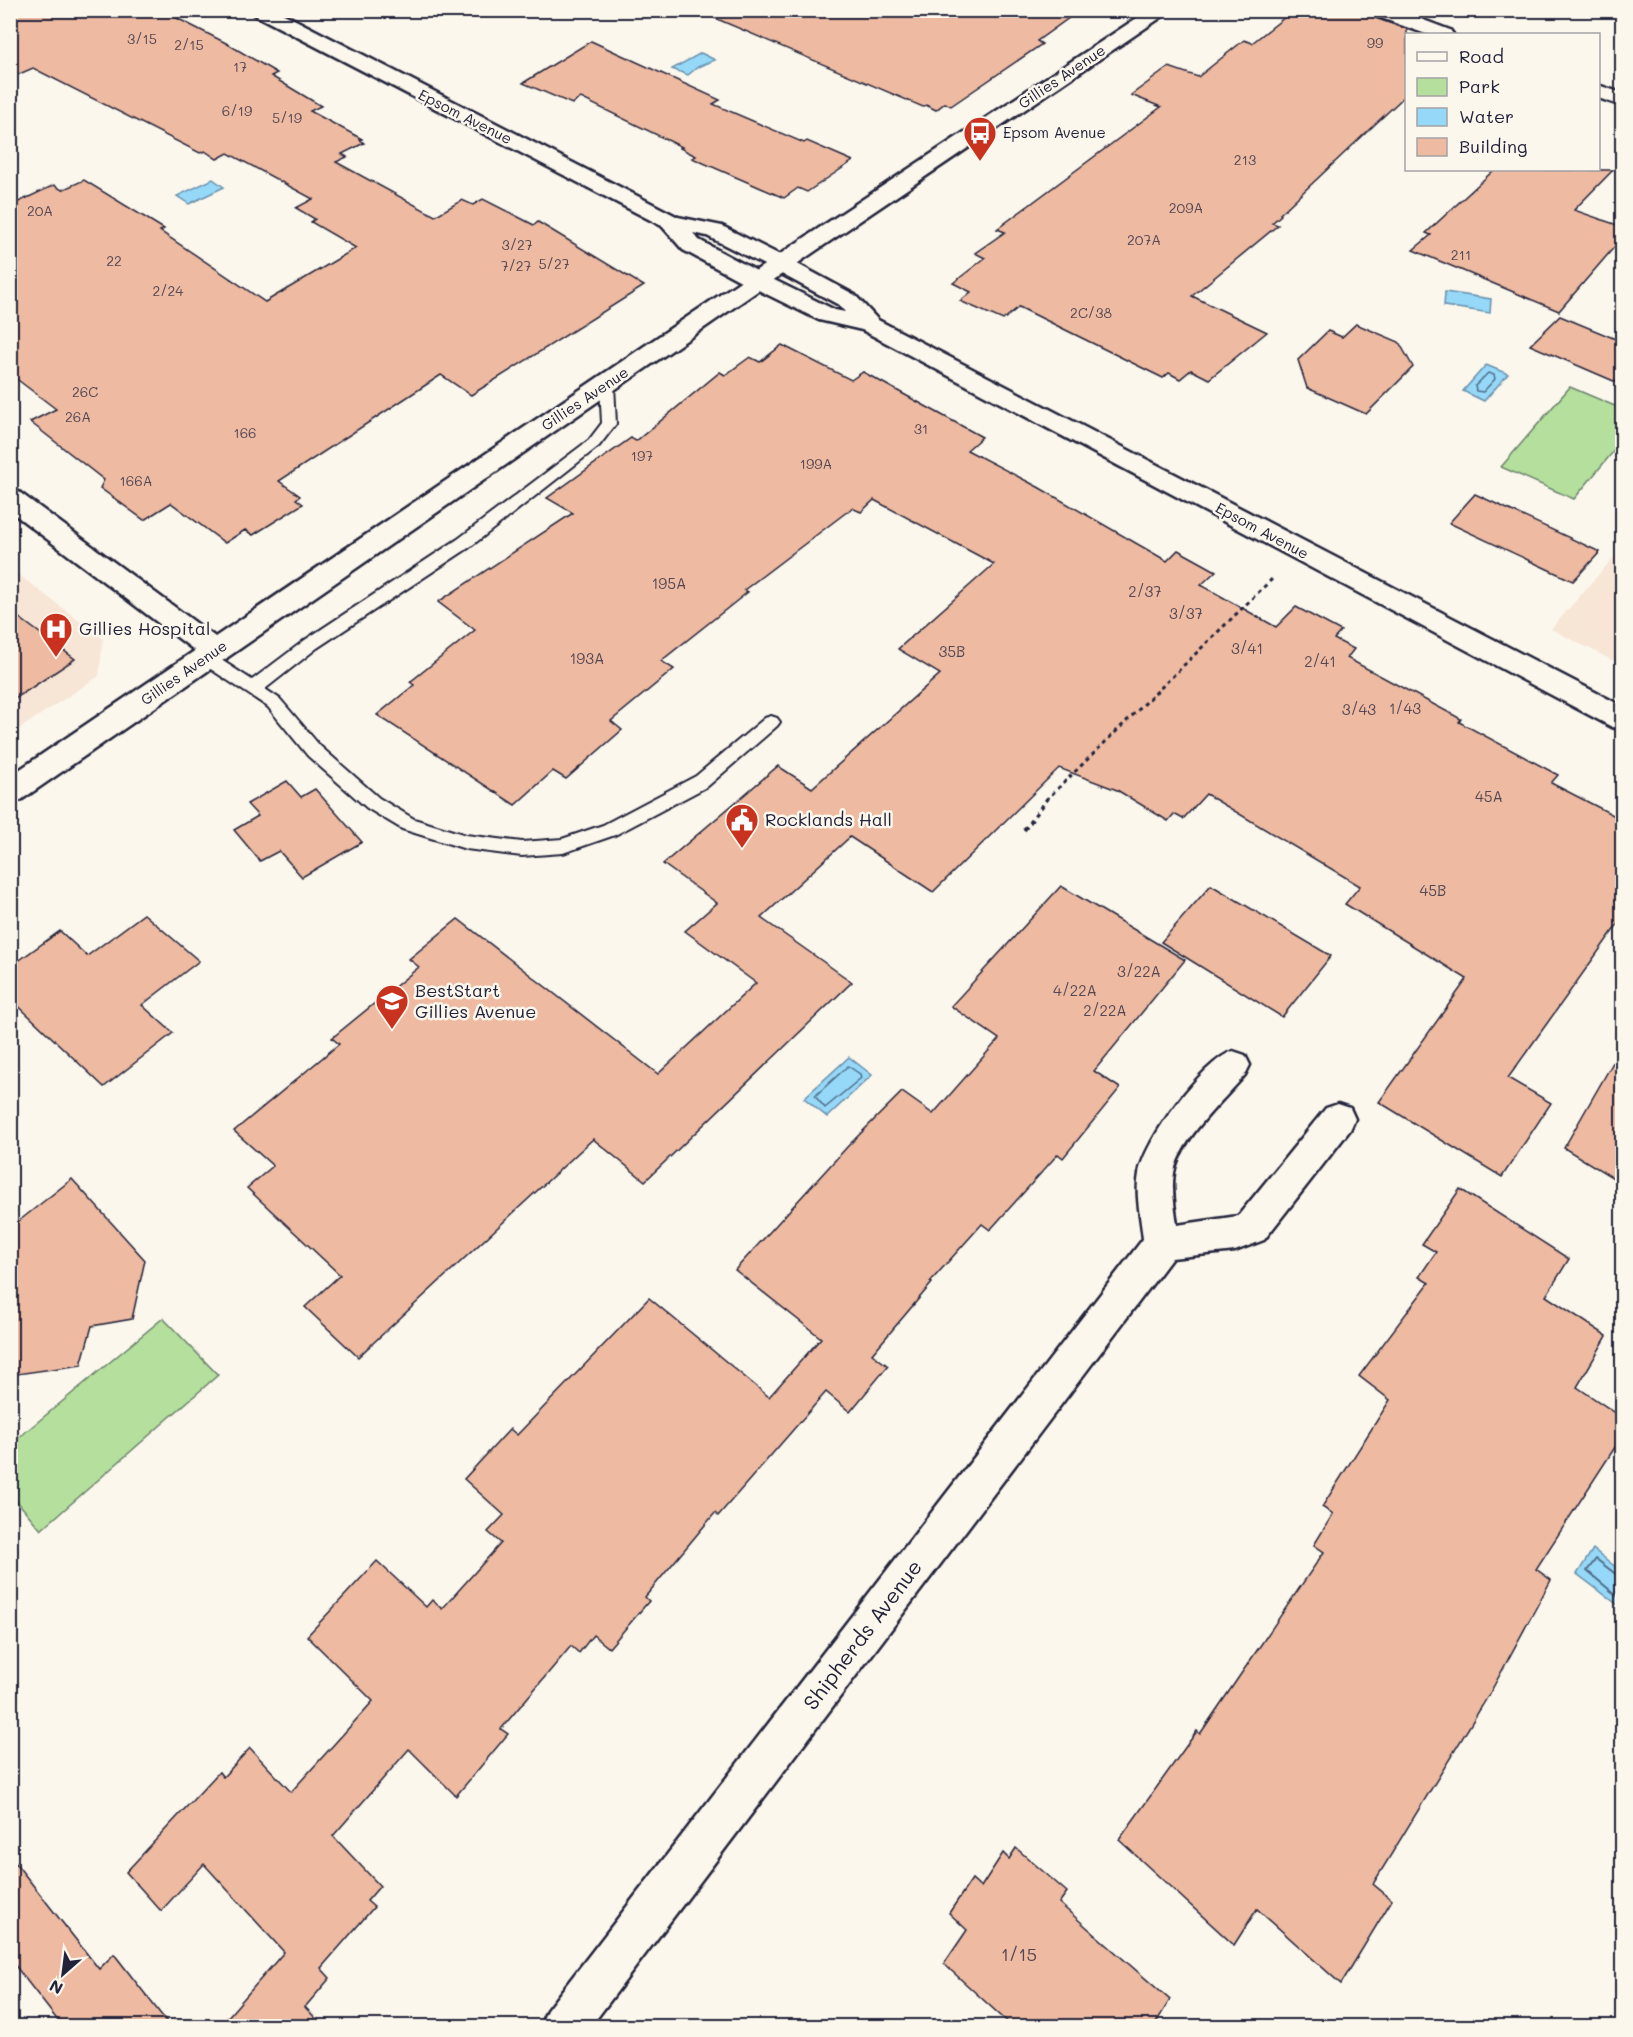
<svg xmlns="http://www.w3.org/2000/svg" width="1633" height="2037" font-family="Mali,sans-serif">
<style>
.built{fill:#f7e5d6}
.green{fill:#b4df9c;stroke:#6b806c;stroke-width:1.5}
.water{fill:#96d8f8;stroke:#688fac;stroke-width:1.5}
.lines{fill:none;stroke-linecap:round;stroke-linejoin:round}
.shore-far1{stroke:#506b87;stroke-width:1.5}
.shore{stroke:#506b87;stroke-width:2}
.building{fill:#eebaa1;stroke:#22223b;stroke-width:1.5}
.service-casing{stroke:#22223b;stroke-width:4}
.minor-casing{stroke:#22223b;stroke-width:5}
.tertiary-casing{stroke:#22223b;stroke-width:5}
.secondary-casing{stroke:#22223b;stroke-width:5}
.path-far1{stroke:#22223b;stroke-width:3;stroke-dasharray:4 4;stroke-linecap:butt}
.path{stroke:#22223b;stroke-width:4;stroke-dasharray:4.5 4.5;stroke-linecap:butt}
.service{fill:#fbf7ec;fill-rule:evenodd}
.minor{fill:#fbf7ec;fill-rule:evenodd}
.tertiary{fill:#fbf7ec;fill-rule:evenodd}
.secondary{fill:#fbf7ec;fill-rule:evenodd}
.labels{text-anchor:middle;stroke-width:5;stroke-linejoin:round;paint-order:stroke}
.far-number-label{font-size:14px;fill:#554854}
.far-street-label{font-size:15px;fill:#22223b;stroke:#fbf7ec}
.far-poi-label{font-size:15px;fill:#22223b;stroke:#fbf7ec;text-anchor:start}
.number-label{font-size:15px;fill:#554854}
.poi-label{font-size:18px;fill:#22223b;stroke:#fbf7ec;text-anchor:start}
.near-number-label{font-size:18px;fill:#554854}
.near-street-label{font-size:21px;fill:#22223b;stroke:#fbf7ec}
</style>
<rect width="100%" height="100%" fill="#fbf7ec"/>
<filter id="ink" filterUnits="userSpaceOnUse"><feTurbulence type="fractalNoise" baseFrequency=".0167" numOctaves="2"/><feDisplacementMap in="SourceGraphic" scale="12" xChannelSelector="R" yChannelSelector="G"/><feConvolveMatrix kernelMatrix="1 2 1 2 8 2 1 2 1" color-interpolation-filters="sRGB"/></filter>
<g filter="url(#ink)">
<g class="built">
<path d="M1622,548v117l-71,-36z"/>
<path d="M10,568l93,71 -4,37 -88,58z"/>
</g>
<g class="green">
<path d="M1570,387l52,22v32l-48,58 -73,-32z"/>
<path d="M163,1318l55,57 -177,155 -30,-36v-50z"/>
</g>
<g class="water">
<path d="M701,53l14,7 -17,7 -10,8 -16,-6z"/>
<path d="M213,179l11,8 -35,17 -12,-8z"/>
<path d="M1445,292l46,7 -1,14 -46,-7z"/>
<path d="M1486,365l22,9 -24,27 -21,-10z"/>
<path d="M849,1057l23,18 -45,42 -23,-19z"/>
<path d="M1593,1549l29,23v36l-45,-34z"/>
</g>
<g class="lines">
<g class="shore-far1">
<path d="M1488,373l6,2 1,4 -12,13 -7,-1 -1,-5z"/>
<path d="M848,1066l12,8 1,4 -36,30 -10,-12z"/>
</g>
<path class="shore" d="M1622,1576l-5,-1 -21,-16 -9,12 35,29"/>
</g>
<g class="building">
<path d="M10,10h151l65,33 51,30 -6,3 50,30 -11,5 52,28 -2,1 4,3 -22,11 5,3 -11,5 99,54 27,-16 11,5 10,-6 51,26 4,-3 106,64 -173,109 -30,-20 -162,106 21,15 -4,3 7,5 -50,31 -8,-5 -20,13 -54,-40 -27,17 -44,-32 4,-8 -74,-58 26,-13 -46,-35v-168l44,-21 8,5 22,-10 80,49 -4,2 105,71 91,-54 -45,-26 4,-3 -19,-11 17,-9 -85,-46 -11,6 -12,-8 -5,2 -167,-85 -23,10z"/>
<path d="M696,10h384l-43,31 5,3 -91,62 -6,-3 -9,7 -10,-5 -3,2z"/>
<path d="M1294,10h72l3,6 38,13v65l-127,120 1,1 -9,8 6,2 -86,71 75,36 -58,47 -18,-9 -11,9 -11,-6 -6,5 -144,-71 -16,13 -43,-19 11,-9 -18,-9 32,-25 -10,-5 30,-21 -8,-3 164,-122 -30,-12 38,-28 29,10 46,-37 8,3z"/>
<path d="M591,41l129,59 -7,4 91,39 3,-2 46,20 -46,31 -9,-4 -14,10 -92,-40 4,-2 -16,-8 2,-1 -101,-49 -9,6 -49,-21z"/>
<path d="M1494,170h119l-39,40 49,17v10l-64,74 -146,-61 18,-15 -5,-2z"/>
<path d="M1560,316l63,26v43l-93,-40z"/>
<path d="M1356,324l43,18 14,25 -47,47 -59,-26 -9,-28 30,-29 14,6z"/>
<path d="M782,345l69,35 12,-8 119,65 -15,13 71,37 129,74 11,-11 38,21 -15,14 75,42 20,-20 45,24 -7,8 20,10 -7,9 114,61 -2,3 99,53 -7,8 72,37v97l-115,161 43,25 -49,74 -123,-75 88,-123 -122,-75 15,-18 -154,-92 -23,25 -9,-5 -6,7 -51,-31 -58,-22 -126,124 -83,-55 -89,81 91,64 -207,199 -52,-42 -235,218 -53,-50 35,-32 -93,-87 26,-22 -39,-35 105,-87 -7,-6 87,-71 -10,-8 49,-40 200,155 98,-91 -71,-52 32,-28 -54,-39 115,-98 34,22 128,-114 -42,-25 96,-85 -120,-64 -13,12 -9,-4 -108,82 4,2 -87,69 13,8 -63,52 11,9 -56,49 -13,-8 -38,34 -138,-90 37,-30 -4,-3 65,-52 -37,-28 135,-89 -26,-15 84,-60 5,3 84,-69 5,3 25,-18 10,5z"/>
<path d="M1475,494l125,58 -27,29 -124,-58z"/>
<path d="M10,611l65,48 -65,43z"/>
<path d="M287,781l14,16 14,-8 47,53 -60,35 -23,-26 -19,10 -26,-31 24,-14 -11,-12z"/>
<path d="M1211,885l120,71 -49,61 -121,-75z"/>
<path d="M1061,886l124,74 -91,111 26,17 -57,70 -5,-4 -68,76 -8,-6 -52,58 2,1 -60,71 16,12 -38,46 -24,-20 -108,124 -3,-3 -70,84 4,4 -40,47 -16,-13 -14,18 -8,-7 -70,83 7,5 -52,62 -47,-47 -76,87 47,50 -13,15 7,6 -53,61 9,10 -25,29 18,19h-103l64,-74 -80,-88 -43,47 -35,-39 93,-100 4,5 27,-29 41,44 82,-91 -66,-65 70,-75 49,46 6,-7 10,9 59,-66 -13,-11 16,-17 -40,-36 46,-50 7,6 132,-137 120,99 52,-59 -86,-68 113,-124 54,-54 31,22 66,-75 -48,-33z"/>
<path d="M144,914l55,47 -57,44 31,28 -69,54 -94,-89v-31l50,-36 27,25z"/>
<path d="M1623,1045v139l-59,-36z"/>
<path d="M72,1179l73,81 -13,59 -40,7 -11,39 -71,10v-147z"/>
<path d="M1460,1189l109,70 -23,37 61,40 -30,51 46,31v17l-87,134 15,11 -61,113 -117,191 19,16 -51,84 -84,-75 -23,36 -115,-105 78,-109 3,3 124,-182 -10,-7 19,-31 -11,-7 68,-107 -31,-24 70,-93 -10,-6 17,-25 -14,-8z"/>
<path d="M1016,1848l51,44 -8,11 111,97 -16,26h-142l-68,-62 23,-34 -18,-17 23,-34 9,8 22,-34 6,6z"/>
<path d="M10,1856l89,113 15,-15 56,72h-108l-52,-67z"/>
</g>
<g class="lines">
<defs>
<path id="service" d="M607,380l7,5 2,39 -17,22 -129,101 -153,101 -52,41 15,10 40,47 59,52 35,21 52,16 56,7 40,-3 41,-14 93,-49 69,-58 6,-2 6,2 3,4 -3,4 -69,60 -93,49 -52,18 -41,3 -56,-7 -64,-20 -35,-21 -59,-52 -40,-49 -68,-45 -2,-4 2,-4h12l40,26 53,-40 153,-101 131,-99 13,-17 -2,-38z"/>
<g id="minor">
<path d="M251,10h25l402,207 44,9 68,34 3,5 -3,5 -8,2 -8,-2 -67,-34 -14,-3 6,7 67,36 4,5 -4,5 -8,2 -8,-2 -67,-36 -21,-24 -409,-212z"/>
<path d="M1368,10h29l53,20 3,4h-27l-56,-20z"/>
<path d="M1598,85l24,8v13l-24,-8z"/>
<path d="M10,490l9,2 207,153 4,7 -4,7 -10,3 -10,-3 -196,-148z"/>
<path d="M1233,1051l12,4 5,10 -5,10c-22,26 -66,65 -71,98 -3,17 1,35 3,52l61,-9 88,-108 12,-4 12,4 5,11 -5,11 -86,110 -29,11 -63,7 -581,768h-51l7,-16 596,-771c-2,-21 -8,-44 -4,-65 5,-33 64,-113 94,-123z"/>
</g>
<path id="tertiary" d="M782,258l8,2 65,35 23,25 744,386v24l-10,-3 -750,-397 -43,-10 -69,-34 -4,-5 4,-5 8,-2 8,2 69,34 10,2 -6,-7 -65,-35 -3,-5 3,-5z"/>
<path id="secondary" d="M1149,10h23l-358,242 -793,548 -11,3v-27l788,-534z"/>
</defs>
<use href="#service" class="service-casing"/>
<use href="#minor" class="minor-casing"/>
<use href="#tertiary" class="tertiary-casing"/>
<use href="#secondary" class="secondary-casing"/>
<path class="path-far1" d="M1046,800l226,-221"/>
<path class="path" d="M1024,830l24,-32"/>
<use href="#service" class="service"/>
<use href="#minor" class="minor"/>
<use href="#tertiary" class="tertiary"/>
<use href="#secondary" class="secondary"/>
</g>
</g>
<defs>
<symbol id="bus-pin" viewBox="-11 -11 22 30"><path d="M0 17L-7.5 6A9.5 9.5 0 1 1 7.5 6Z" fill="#c8321e" stroke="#fbf7ec"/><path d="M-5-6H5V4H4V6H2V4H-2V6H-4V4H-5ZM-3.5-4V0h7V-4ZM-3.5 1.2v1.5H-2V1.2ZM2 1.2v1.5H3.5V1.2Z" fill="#fff"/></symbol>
<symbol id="hospital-pin" viewBox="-11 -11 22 30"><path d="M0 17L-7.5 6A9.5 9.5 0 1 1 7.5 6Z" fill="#c8321e" stroke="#fbf7ec"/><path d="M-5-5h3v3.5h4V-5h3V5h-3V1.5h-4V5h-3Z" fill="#fff"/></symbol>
<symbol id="civic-pin" viewBox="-11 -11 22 30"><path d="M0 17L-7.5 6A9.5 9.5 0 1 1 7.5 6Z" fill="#c8321e" stroke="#fbf7ec"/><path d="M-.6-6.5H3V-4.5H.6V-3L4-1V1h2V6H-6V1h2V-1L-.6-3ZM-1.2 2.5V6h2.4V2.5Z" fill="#fff"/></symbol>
<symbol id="school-pin" viewBox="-11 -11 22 30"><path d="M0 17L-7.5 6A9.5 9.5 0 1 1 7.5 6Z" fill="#c8321e" stroke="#fbf7ec"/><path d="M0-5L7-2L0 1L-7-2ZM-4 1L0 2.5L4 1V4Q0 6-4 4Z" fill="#fff"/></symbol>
</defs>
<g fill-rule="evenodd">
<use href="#bus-pin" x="961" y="114" width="38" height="52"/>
<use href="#hospital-pin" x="37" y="610" width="38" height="52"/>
<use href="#civic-pin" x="723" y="801" width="38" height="52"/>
<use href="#school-pin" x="373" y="982" width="38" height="52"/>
</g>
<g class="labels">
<g class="far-number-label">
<text x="142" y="44">3/15</text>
<text x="1375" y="48">99</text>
<text x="189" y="50">2/15</text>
<text x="240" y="72">17</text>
<text x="237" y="116">6/19</text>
<text x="287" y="123">5/19</text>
<text x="1245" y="165">213</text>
<text x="1186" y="213">209A</text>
<text x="40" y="216">20A</text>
<text x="1144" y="245">207A</text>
<text x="517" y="250">3/27</text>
<text x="1461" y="260">211</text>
<text x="114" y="266">22</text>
<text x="554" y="269">5/27</text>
<text x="516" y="271">7/27</text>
<text x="168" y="296">2/24</text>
<text x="1091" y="318">2C/38</text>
<text x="85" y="397">26C</text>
<text x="78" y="422">26A</text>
<text x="921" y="434">31</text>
<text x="245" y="438">166</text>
<text x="642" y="461">197</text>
<text x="816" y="469">199A</text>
<text x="136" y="486">166A</text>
</g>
<g class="far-street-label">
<text transform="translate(1062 77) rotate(-34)" y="5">Gillies Avenue</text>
<text transform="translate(465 117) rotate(27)" y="5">Epsom Avenue</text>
<text transform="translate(585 399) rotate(-34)" y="5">Gillies Avenue</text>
<text transform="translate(1262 531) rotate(28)" y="5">Epsom Avenue</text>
<text transform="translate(184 673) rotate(-35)" y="5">Gillies Avenue</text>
</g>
<g class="far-poi-label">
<text x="1003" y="138">Epsom Avenue</text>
</g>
<g class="number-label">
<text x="669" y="589">195A</text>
<text x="1145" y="597">2/37</text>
<text x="1186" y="619">3/37</text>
<text x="1247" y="654">3/41</text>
<text x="952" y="657">35B</text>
<text x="587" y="664">193A</text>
<text x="1320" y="667">2/41</text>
<text x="1405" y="714">1/43</text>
<text x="1359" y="715">3/43</text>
<text x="1489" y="802">45A</text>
<text x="1433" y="896">45B</text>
<text x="1139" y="977">3/22A</text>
<text x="1075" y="996">4/22A</text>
<text x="1105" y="1016">2/22A</text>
</g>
<g class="poi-label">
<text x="79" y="635">Gillies Hospital</text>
<text x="765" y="826">Rocklands Hall</text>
<text x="415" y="997">BestStart<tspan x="415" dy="21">Gillies Avenue</tspan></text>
</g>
<g class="near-number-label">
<text x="1019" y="1961">1/15</text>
</g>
<g class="near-street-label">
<text transform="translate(863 1635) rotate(-53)" y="7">Shipherds Avenue</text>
</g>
</g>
<rect width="1633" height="2037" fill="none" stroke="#fbf7ec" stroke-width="36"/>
<rect x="18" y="18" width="1597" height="2001" fill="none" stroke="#22223b" stroke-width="2" filter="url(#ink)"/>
<rect x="1405" y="33" width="195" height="138" fill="#fbf7ec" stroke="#a4a2a5" stroke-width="1.5"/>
<rect x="1417" y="52" width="30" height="9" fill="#fbf7ec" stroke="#a4a2a5" stroke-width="1.5"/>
<text x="1459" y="63" font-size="18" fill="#22223b">Road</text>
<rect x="1417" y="78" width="30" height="18" fill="#b4df9c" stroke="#a4a2a5" stroke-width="1.5"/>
<text x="1459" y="93" font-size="18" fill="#22223b">Park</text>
<rect x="1417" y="108" width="30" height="18" fill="#96d8f8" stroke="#a4a2a5" stroke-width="1.5"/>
<text x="1459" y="123" font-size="18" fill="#22223b">Water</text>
<rect x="1417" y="138" width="30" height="18" fill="#eebaa1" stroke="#a4a2a5" stroke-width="1.5"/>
<text x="1459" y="153" font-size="18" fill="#22223b">Building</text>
<g transform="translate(63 1974) rotate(208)" stroke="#fbf7ec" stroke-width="4.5" paint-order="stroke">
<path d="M0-4.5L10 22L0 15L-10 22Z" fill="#22223b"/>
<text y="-9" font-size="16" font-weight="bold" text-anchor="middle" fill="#22223b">N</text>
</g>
</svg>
